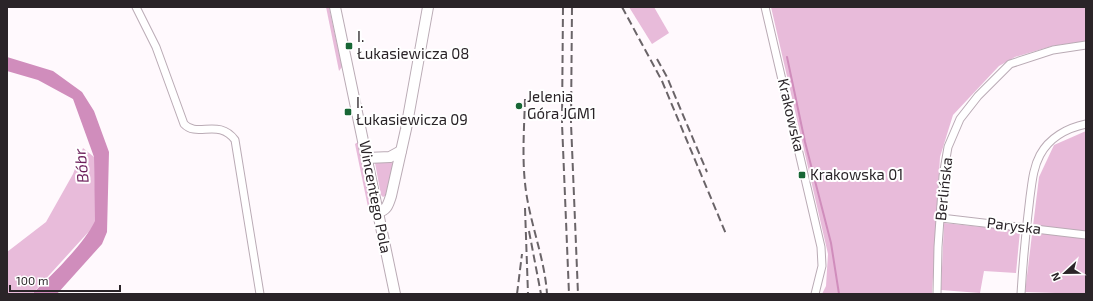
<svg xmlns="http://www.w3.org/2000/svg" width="1093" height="301" font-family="'Exo 2',sans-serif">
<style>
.green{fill:#e8bbda}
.water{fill:#d08dbc}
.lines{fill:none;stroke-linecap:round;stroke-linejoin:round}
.stream{stroke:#d08dbc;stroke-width:2}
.street-casing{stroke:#baabb5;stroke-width:9}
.secondary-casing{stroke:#baabb5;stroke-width:12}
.street{stroke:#fff;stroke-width:7}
.secondary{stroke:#fff;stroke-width:10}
.rail{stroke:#6a6468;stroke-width:2;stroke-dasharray:8 4;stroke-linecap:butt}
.poi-dot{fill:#186635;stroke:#fff;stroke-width:1.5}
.labels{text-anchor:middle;stroke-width:4;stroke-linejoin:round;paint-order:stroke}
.poi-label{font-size:15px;fill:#2a2428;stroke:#fff;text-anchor:start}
.street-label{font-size:15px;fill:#2a2428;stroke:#fff}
.water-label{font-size:16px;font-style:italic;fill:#6c1e5a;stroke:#fff}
</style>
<rect width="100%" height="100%" fill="#fff9fd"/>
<g class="green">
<path d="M326,7h3l13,60 -3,4z"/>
<path d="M629,7h25l15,26 -17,11z"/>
<path d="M771,7h315v34l-34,5 -37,11 -16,9 -46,49 -13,42 -8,137h-110l4,-8 2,-32z"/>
<path d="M1086,131v163l-61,-2 14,-115 15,-32z"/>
<path d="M358,142l13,61 -3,4 -13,-63z"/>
<path d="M83,148l11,9 2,64 -4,7 -60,66h-25v-42l39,-30 27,-48z"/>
<path d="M392,161l1,2 -6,32 -4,2 -2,-2 -6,-32z"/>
<path d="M944,223l76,8 -4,42 -32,-2 -4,22 -39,-3z"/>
</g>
<path class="water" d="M7,57l46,14 29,21 12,19 15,41 -2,80 -5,12 -45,50h-25c19,-18 52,-50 63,-73l-1,-64 -21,-58 -35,-19 -31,-9z"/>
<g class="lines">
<path class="stream" d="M787,57l18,85 26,101 8,51"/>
<defs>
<g id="street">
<path d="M136,7l20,40 28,77c13,14 35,-6 51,16l25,154"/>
<path d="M765,7l56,240 1,19 -7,28"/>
<path d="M941,218l145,17"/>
<path d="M937,294l1,-47 5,-71 5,-29 12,-28 18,-23 32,-32 43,-14 33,-5"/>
<path d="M1021,294c2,-33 5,-65 9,-97 2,-14 3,-29 10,-42 9,-17 27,-27 46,-31"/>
</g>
<g id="secondary">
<path d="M335,7l60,287"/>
<path d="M367,158l23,-1 11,-6"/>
<path d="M378,212c9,-2 10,-7 13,-16l15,-67 22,-122"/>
</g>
</defs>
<use href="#street" class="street-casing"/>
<use href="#secondary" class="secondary-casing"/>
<use href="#street" class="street"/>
<use href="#secondary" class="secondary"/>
<g class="rail">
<path d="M563,7l-1,116 7,171"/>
<path d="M572,7l-1,116 7,171"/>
<path d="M622,7l40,74 64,153"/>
<path d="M657,59l10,18 40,95"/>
<path d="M525,99c-1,35 -4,69 3,104 6,31 17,60 19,91"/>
<path d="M525,208l3,86"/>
<path d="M529,231l12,63"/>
<path d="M517,294l5,-40"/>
</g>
</g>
<g class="poi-dot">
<rect x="345" y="42" width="8" height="8" rx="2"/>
<circle cx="519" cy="106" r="4"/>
<rect x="344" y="108" width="8" height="8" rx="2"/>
<rect x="798" y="171" width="8" height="8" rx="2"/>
</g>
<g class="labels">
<g class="poi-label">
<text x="357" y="42">I.<tspan x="357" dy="17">Łukasiewicza 08</tspan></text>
<text x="527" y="102">Jelenia<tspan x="527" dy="17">Góra JGM1</tspan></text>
<text x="356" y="108">I.<tspan x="356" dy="17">Łukasiewicza 09</tspan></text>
<text x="810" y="180">Krakowska 01</text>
</g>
<g class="street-label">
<text transform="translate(791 115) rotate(77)" y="5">Krakowska</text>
<text transform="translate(944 189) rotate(-84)" y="5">Berlińska</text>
<text transform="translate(375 197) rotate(79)" y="5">Wincentego Pola</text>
<text transform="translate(1014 226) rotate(7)" y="5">Paryska</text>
</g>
<g class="water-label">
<text transform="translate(81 166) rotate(-96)" y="6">Bóbr</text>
</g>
</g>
<rect width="1093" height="301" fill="none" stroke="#2a2428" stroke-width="16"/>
<g transform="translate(1065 273) rotate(248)" stroke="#ffffff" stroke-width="3" paint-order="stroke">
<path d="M0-3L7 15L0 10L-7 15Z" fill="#2a2428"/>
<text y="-6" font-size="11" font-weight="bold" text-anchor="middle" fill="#2a2428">N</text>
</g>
<path d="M10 285v6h110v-6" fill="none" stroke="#2a2428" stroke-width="2"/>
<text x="16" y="285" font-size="12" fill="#2a2428" stroke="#ffffff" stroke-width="3" paint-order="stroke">100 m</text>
</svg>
